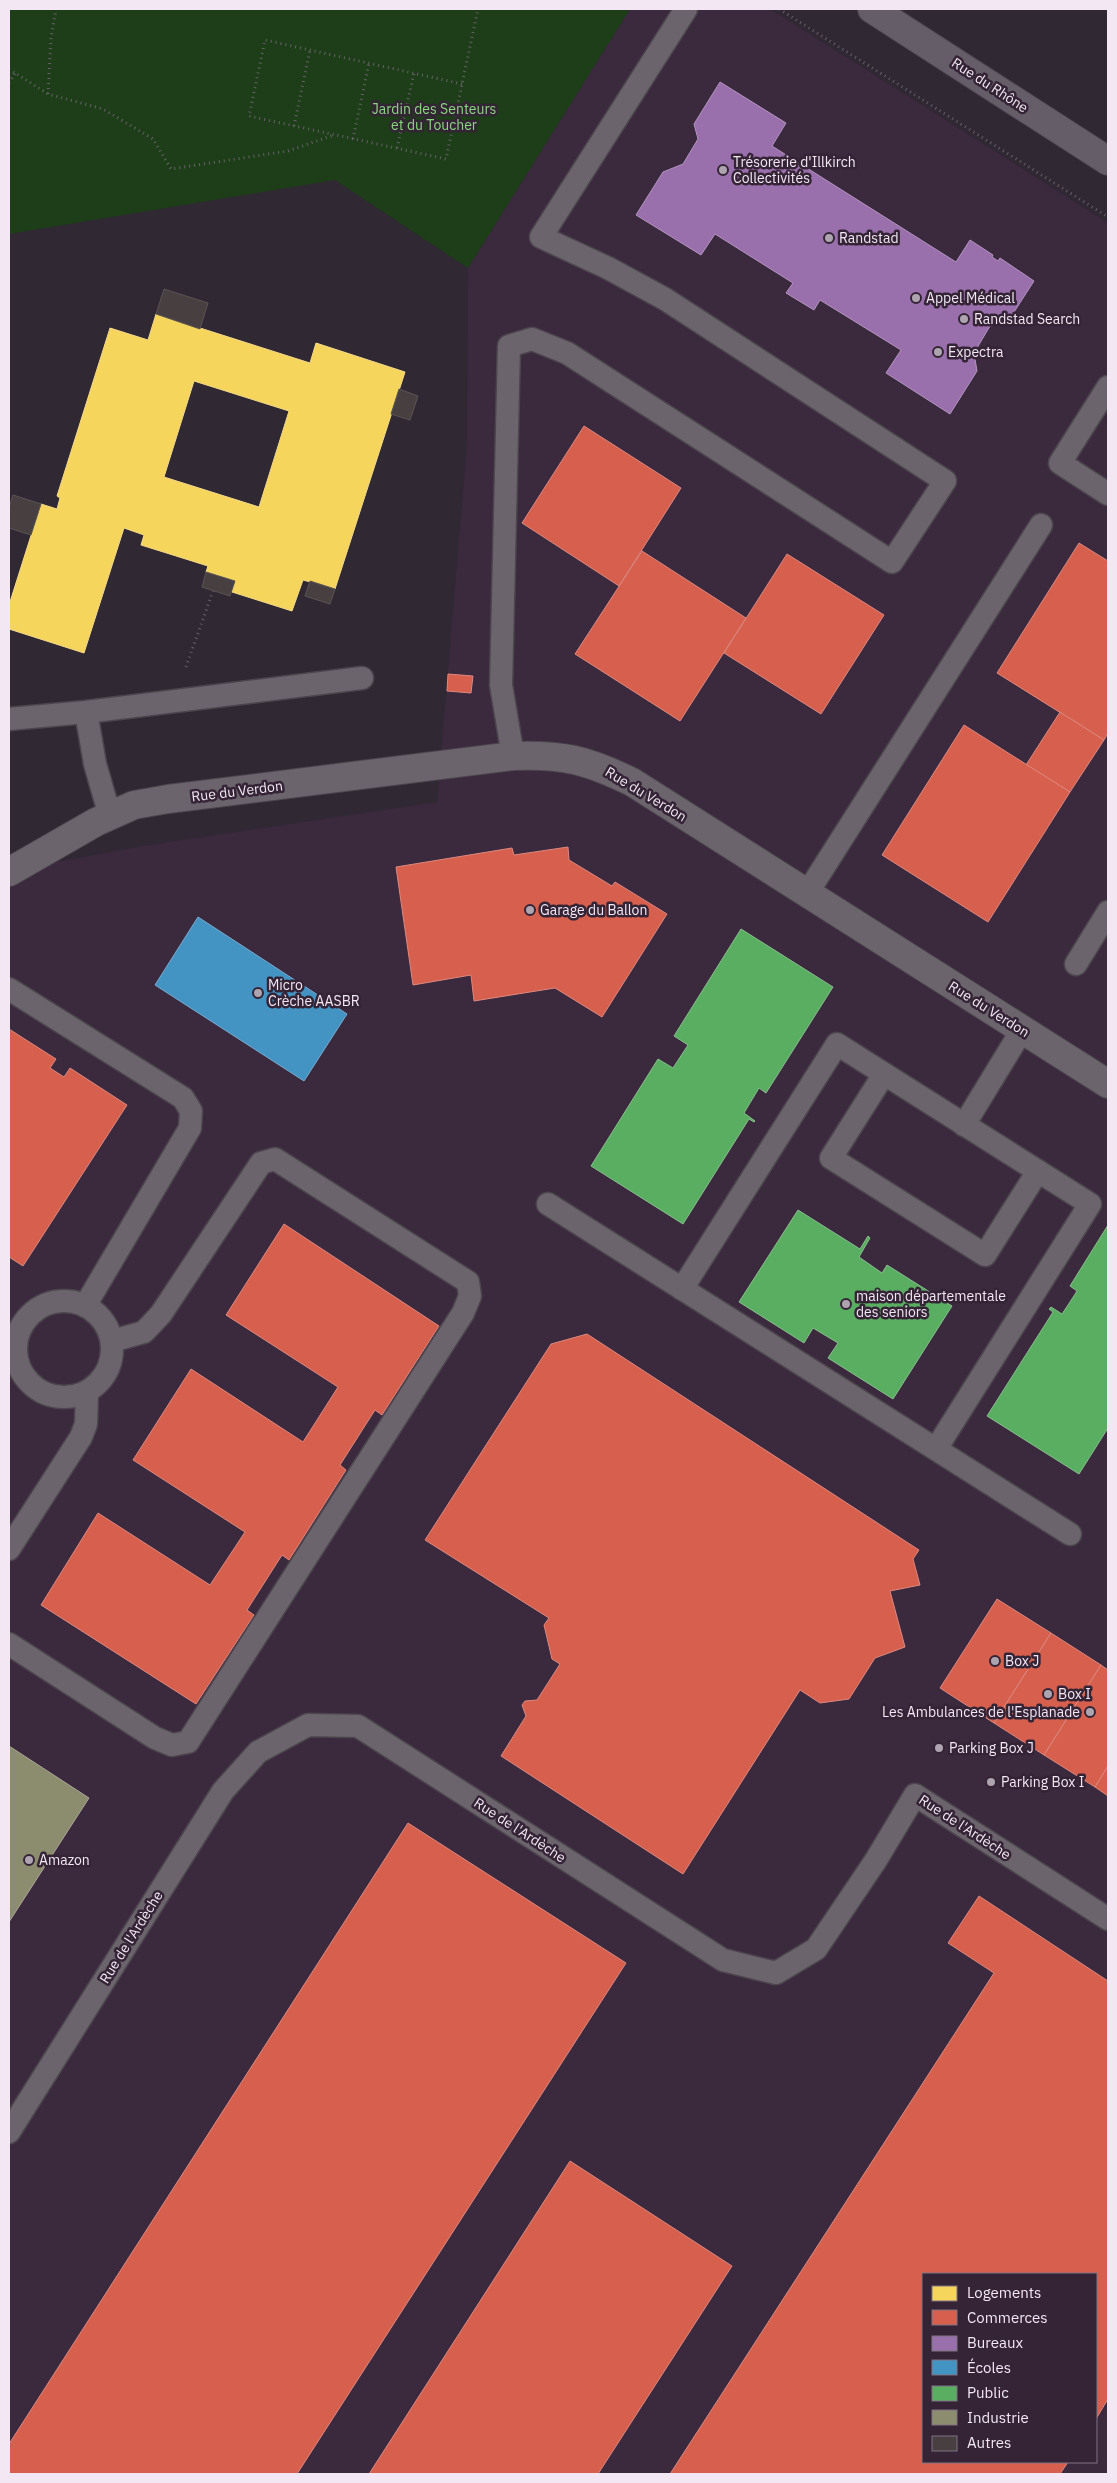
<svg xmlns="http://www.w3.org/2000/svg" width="1117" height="2483" font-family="'IBM Plex Sans',sans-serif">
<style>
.built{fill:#3b293e;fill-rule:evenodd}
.green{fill:#1d3e18}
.homes{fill:#f6d55c;stroke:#f5da89;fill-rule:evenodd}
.shops{fill:#d6604d;stroke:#de887f}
.offices{fill:#9970ab;stroke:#b494c1}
.schools{fill:#4393c3;stroke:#78acd1}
.public{fill:#5aae61;stroke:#88bf8d}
.industry{fill:#8c8c6e;stroke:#aba796}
.building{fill:#473f40;stroke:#5b5455}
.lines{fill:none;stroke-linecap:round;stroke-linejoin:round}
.service-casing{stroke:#4c454d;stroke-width:25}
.minor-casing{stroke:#4c454d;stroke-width:30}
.secondary-casing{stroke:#4c454d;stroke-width:30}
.path{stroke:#676068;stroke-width:3;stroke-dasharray:1 4;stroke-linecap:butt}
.service{stroke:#6b646c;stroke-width:22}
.minor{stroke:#6b646c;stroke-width:28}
.secondary{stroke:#655e69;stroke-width:28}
.poi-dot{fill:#aea4af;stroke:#342436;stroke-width:2}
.labels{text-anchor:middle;stroke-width:5;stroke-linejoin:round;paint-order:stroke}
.street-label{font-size:14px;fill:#f2e7f3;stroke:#342436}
.park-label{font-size:14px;fill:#87d97c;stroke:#342436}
.poi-label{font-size:14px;fill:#f2e7f3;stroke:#342436;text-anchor:start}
</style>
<rect width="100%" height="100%" fill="#302832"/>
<path class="built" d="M630,9h140l338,214v2251h-1099v-1603l134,-25 294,-44 30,-358 1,-176zM923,2274h173v188h-173z"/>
<path class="green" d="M9,9h621l-162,259 -133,-88 -326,54z"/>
<path class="homes" d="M156,314l154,49 6,-20 89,29 -70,217 -32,-9 -11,31 -60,-19 3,-11 -29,-9 2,-6 -67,-21 3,-10 -20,-7 -40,125 -75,-24v-24l32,-101 16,5 3,-11 -3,-2 53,-168 38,12zM194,381l95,30 -30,96 -95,-30z"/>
<g class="shops">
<path d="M584,426l97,62 -62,98 -97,-63z"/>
<path d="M1079,543l29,18v172l-4,7 -107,-67z"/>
<path d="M642,551l104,67 -66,103 -105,-67z"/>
<path d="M787,554l97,61 -63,99 -97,-61z"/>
<path d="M448,674l25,2 -2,17 -24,-2z"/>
<path d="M1060,712l44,28 -34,52 -44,-27z"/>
<path d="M964,725l106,67 -82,130 -106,-67z"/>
<path d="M568,847l1,13 43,26 3,-4 52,32 -65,103 -47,-29 -81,13 -3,-26 -58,10 -17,-118 116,-19 2,7z"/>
<path d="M9,1029l47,30 -6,9 14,9 6,-9 57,37 -104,161 -14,-9z"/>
<path d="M284,1224l155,102 -57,89 -7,-5 -35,55 6,5 -57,90 -7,-5 -35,55 7,5 -58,89 -155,-99 57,-92 112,72 35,-53 -112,-72 58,-91 112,73 35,-55 -112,-72z"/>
<path d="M587,1334l332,216 -6,9 7,26 -30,6 15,56 -30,11 -26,41 -29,4 -20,-13 -117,184 -182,-118 25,-40 -4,-11 3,-4 12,-1 23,-36 -8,-5 -8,-34 5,-7 -124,-78 126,-196z"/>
<path d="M997,1599l54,34 -57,90 -54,-35z"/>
<path d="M1051,1633l50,32 -57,90 -50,-32z"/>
<path d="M1101,1665l7,5v96l-13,21 -51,-32z"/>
<path d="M1108,1766v30l-13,-9z"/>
<path d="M408,1823l218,140 -329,511h-288v-30z"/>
<path d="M979,1896l129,85v418l-12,20v-145h-173v188h145l-8,12h-390l324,-501 -46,-30z"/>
<path d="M570,2161l162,105 -134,208h-229z"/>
</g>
<path class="offices" d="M720,82l66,41 -14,23 184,116 14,-22 23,15 -1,2 6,4 2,-3 34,23 -27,42 -17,3 -16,27 3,18 -27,43 -64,-41 15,-23 -81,-50 -6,10 -28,-17 7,-10 -78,-49 -14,21 -65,-40 27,-43 20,-8 15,-25 -4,-15z"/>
<path class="schools" d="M198,917l149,97 -43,67 -149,-96z"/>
<g class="public">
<path d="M741,929l92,58 -67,106 -7,-5 -15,25 11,8 -1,1 -5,-3 -66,105 -92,-58 67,-107 15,9 15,-23 -14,-9z"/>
<path d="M798,1210l62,39 8,-13 2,2 -11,19 23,16 5,-8 65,41 -59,93 -65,-41 10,-15 -25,-15 -9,15 -65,-41z"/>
<path d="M1108,1225v203l-29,46 -92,-58 66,-104 -4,-3 2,-2 11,7 8,-12 7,-11 -7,-5z"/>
</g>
<path class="industry" d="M9,1746l80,52 -80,124z"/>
<g class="building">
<path d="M164,289l44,14 -8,26 -44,-15z"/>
<path d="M399,389l19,7 -8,24 -19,-6z"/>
<path d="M13,495l28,9 -10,31 -22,-7v-20z"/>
<path d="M206,572l29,9 -5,15 -28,-9z"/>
<path d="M310,581l25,8 -5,15 -25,-8z"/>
</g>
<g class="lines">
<defs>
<g id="service">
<path d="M1108,387l-48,76 48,31"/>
<path d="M86,712l9,52 15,52"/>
<path d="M9,719l77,-7 276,-34"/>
<path d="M513,756l-12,-71 8,-339 23,-7 35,14 325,209 53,-81 -280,-182 -57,-31 -67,-31 145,-228"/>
<path d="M806,895l235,-370"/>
<path d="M1076,964l32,-52"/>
<path d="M9,989l174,109 8,13 -1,17 -105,178"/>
<path d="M884,1074l-53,84 154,97 53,-84"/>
<path d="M964,1125l58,-95"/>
<path d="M548,1204l522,330"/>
<path d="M682,1289l155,-245 253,160 -154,245"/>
<circle cx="64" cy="1349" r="48"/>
<path d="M9,1549l72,-112 5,-13 1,-32"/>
<path d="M9,1644l146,94 17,7 16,-3 275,-429 7,-17 -2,-14 -193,-123 -14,4 -100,151 -17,18 -32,9"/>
<path d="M9,2132l214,-341 35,-39 50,-27 50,1 365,234 53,13 40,-24 60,-89 39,-65 193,124"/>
</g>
<path id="minor" d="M9,872l87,-50 38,-17 34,-6 345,-43c50,-2 74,4 119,26l476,302"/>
<path id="secondary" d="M872,9l236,152"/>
</defs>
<use href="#service" class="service-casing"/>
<use href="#minor" class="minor-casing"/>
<use href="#secondary" class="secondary-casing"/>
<g class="path">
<path d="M779,9l329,208"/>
<path d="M9,69l39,25 55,15 50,30 18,30 117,-18 46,-16"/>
<path d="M9,83l6,-10"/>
<path d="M462,84l-197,-44 -16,76 197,43 32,-150"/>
<path d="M48,94l3,-56 5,-29"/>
<path d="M294,126l16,-76"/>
<path d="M353,139l16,-76"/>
<path d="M397,148l17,-75"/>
<path d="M186,667l27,-76"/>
</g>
<use href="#service" class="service"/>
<use href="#minor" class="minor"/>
<use href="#secondary" class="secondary"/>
</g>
<g class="poi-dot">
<circle cx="723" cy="170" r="5"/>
<circle cx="829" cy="238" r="5"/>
<circle cx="916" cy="298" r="5"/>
<circle cx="964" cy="319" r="5"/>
<circle cx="938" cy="352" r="5"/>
<circle cx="530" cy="910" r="5"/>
<circle cx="258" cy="993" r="5"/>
<circle cx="846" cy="1304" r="5"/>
<circle cx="995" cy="1661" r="5"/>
<circle cx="1048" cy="1694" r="5"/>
<circle cx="1090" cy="1712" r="5"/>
<circle cx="939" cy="1748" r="5"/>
<circle cx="991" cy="1782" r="5"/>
<circle cx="29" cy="1860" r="5"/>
</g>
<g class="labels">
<g class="street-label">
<text transform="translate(990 85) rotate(33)" y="5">Rue du Rhône</text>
<text transform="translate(237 791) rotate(-7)" y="5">Rue du Verdon</text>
<text transform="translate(646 794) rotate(31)" y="5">Rue du Verdon</text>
<text transform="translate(989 1009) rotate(32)" y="5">Rue du Verdon</text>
<text transform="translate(965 1827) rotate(33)" y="5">Rue de l'Ardèche</text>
<text transform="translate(520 1830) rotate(33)" y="5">Rue de l'Ardèche</text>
<text transform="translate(131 1937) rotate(-58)" y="5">Rue de l'Ardèche</text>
</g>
<g class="park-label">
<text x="434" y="114">Jardin des Senteurs<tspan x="434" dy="16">et du Toucher</tspan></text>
</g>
<g class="poi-label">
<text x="733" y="167">Trésorerie d'Illkirch<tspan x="733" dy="16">Collectivités</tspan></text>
<text x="839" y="243">Randstad</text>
<text x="926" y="303">Appel Médical</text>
<text x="974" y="324">Randstad Search</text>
<text x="948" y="357">Expectra</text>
<text x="540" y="915">Garage du Ballon</text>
<text x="268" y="990">Micro<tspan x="268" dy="16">Crèche AASBR</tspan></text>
<text x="856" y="1301">maison départementale<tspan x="856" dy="16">des seniors</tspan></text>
<text x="1005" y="1666">Box J</text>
<text x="1058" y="1699">Box I</text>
<text x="1080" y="1717" text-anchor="end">Les Ambulances de l'Esplanade</text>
<text x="949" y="1753">Parking Box J</text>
<text x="1001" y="1787">Parking Box I</text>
<text x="39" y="1865">Amazon</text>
</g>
</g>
<rect width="1117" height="2483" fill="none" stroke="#f2e7f3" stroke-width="20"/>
<rect x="922" y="2273" width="175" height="190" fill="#342436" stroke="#807282"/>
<rect x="932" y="2286" width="25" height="15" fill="#f6d55c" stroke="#807282"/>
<text x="967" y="2298" font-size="15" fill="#f2e7f3">Logements</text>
<rect x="932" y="2310" width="25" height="15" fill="#d6604d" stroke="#807282"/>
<text x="967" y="2323" font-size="15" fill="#f2e7f3">Commerces</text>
<rect x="932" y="2336" width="25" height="15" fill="#9970ab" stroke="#807282"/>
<text x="967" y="2348" font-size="15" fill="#f2e7f3">Bureaux</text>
<rect x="932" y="2360" width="25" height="15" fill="#4393c3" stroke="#807282"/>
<text x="967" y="2373" font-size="15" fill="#f2e7f3">Écoles</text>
<rect x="932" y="2386" width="25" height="15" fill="#5aae61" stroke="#807282"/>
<text x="967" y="2398" font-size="15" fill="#f2e7f3">Public</text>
<rect x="932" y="2410" width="25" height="15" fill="#8c8c6e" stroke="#807282"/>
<text x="967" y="2423" font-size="15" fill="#f2e7f3">Industrie</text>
<rect x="932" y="2436" width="25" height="15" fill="#473f40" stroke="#807282"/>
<text x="967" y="2448" font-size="15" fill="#f2e7f3">Autres</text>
</svg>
